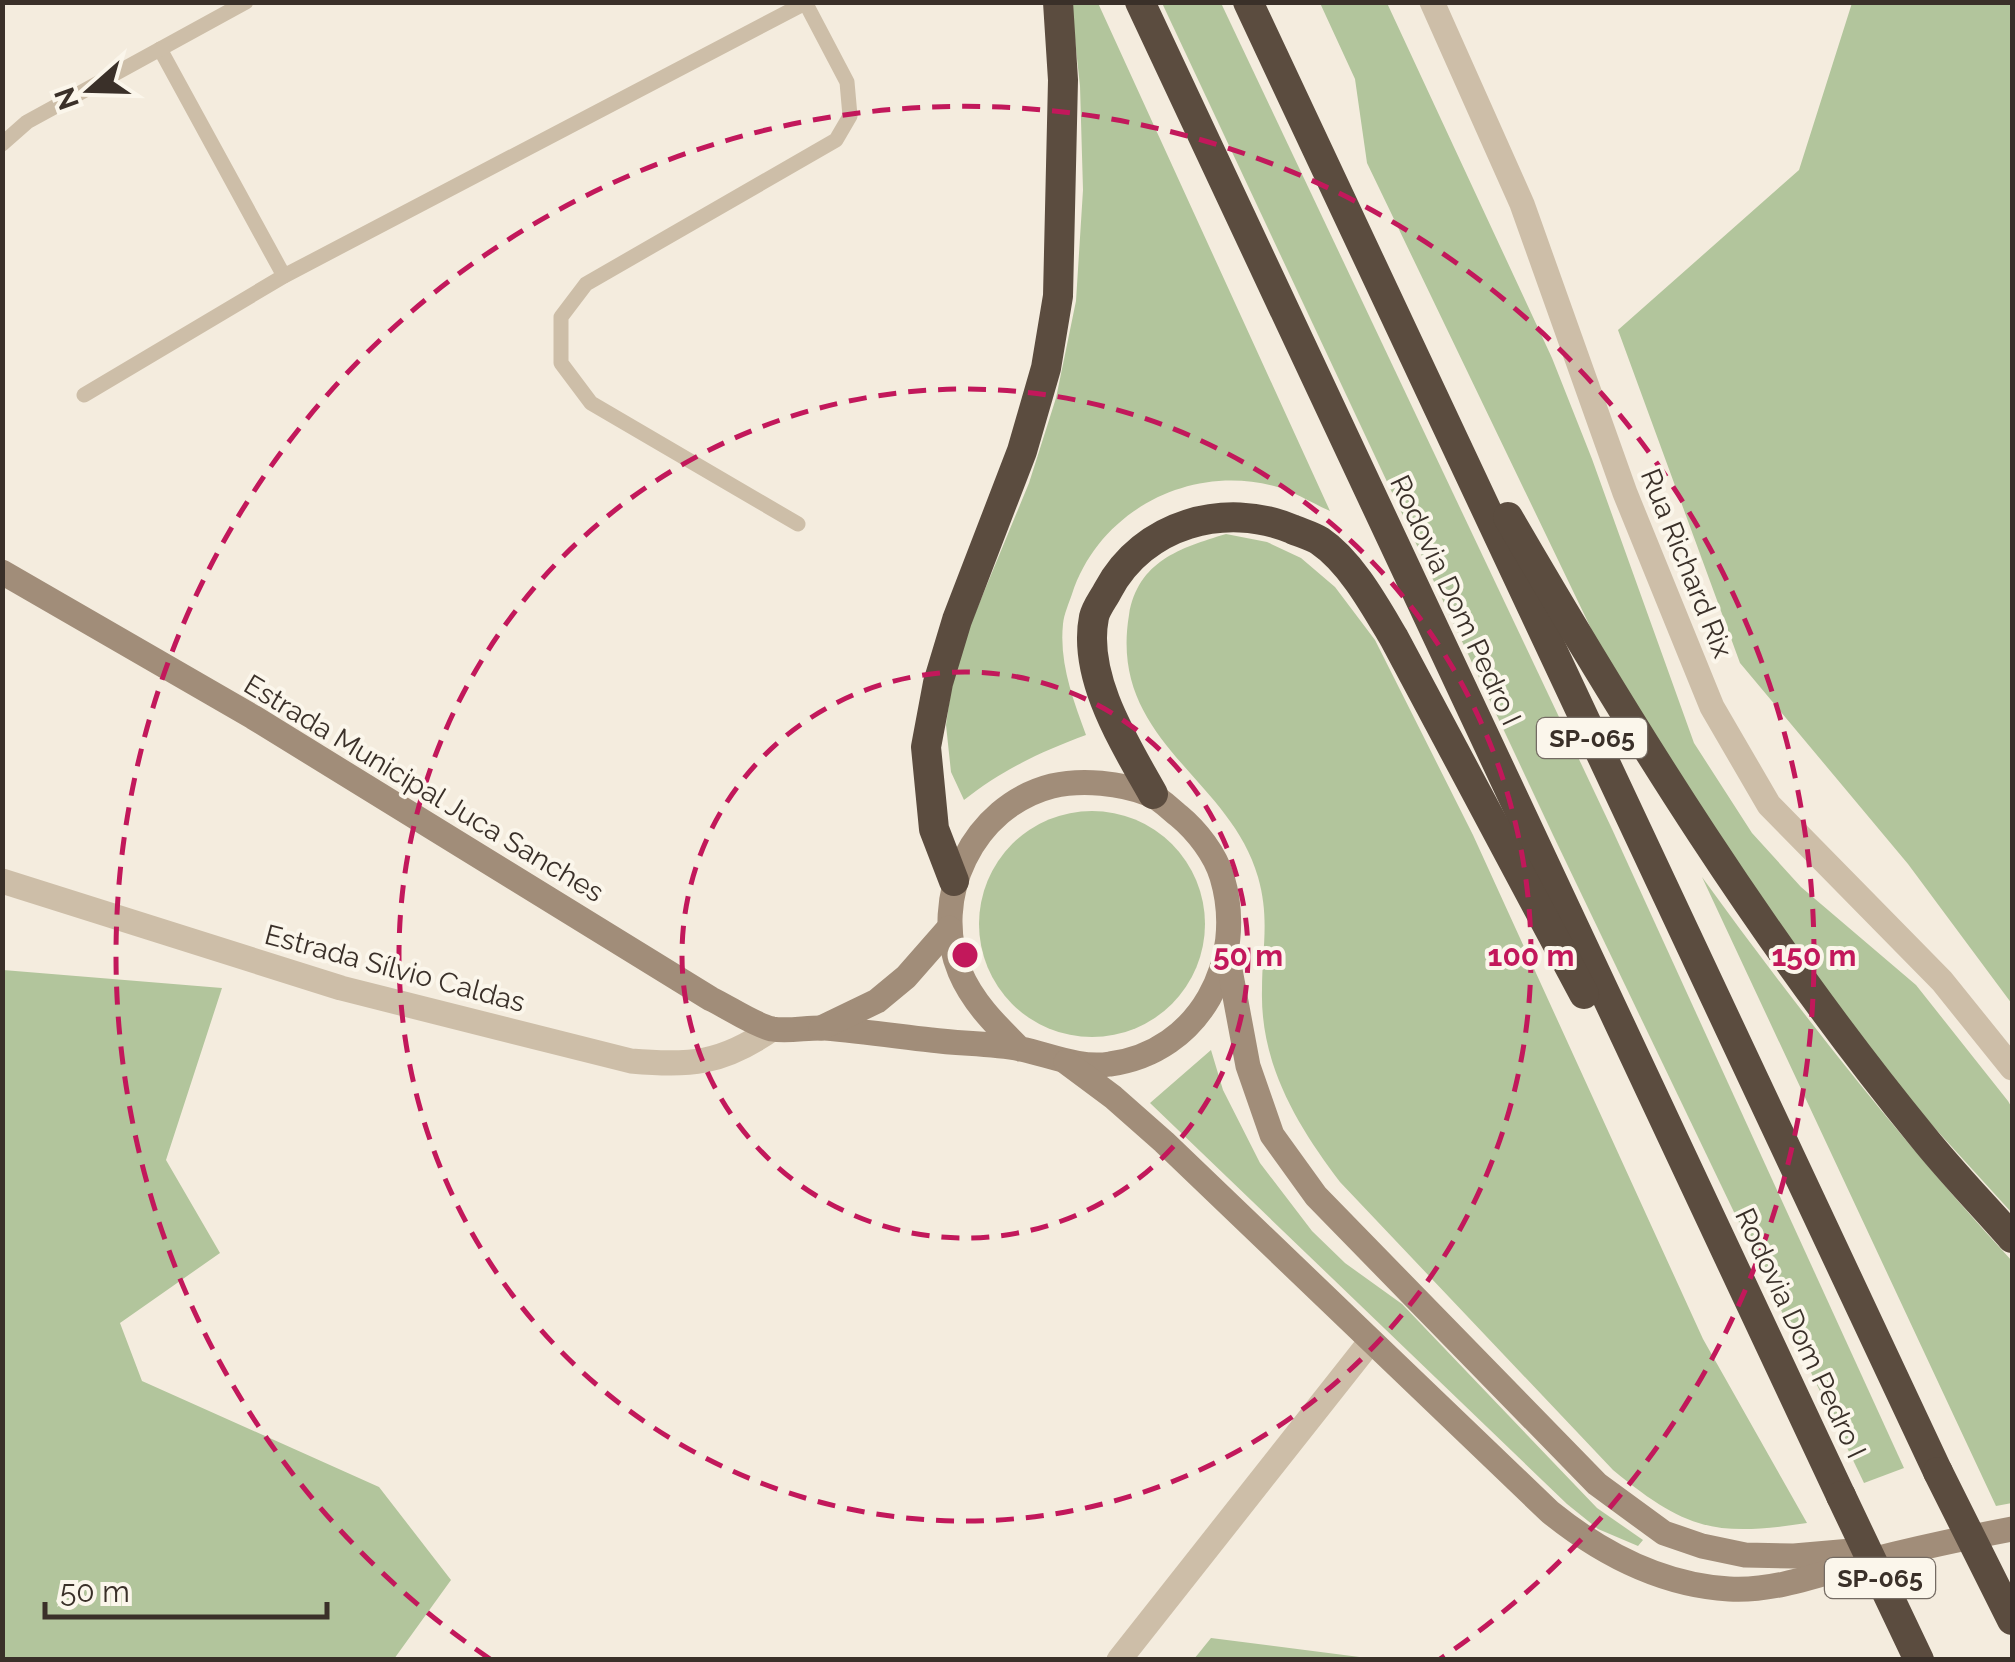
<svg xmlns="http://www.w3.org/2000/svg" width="2015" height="1662" font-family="Raleway,sans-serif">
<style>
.green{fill:#b2c59c}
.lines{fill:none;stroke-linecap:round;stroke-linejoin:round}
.lane{stroke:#cdbea8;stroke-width:15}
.street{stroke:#cdbea8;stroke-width:25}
.secondary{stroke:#a18d79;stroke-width:25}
.highway{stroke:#5b4c3f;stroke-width:30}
.highway-bridge{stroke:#5b4c3f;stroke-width:30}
.ring{fill:none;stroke:#c2185b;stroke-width:5;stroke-dasharray:18 12}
.labels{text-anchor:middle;stroke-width:8;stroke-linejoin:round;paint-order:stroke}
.shield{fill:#fbf6eb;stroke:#746b63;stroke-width:2.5}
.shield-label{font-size:25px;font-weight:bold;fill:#3a3029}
.street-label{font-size:28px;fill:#3a3029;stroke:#fbf6eb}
.centre{fill:#c2185b;stroke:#fbf6eb;stroke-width:5}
.ring-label{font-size:30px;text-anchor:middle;font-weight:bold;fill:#c2185b;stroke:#fbf6eb;stroke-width:8;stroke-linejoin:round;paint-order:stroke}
</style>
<rect width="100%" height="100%" fill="#f4ecde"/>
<g class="green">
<path d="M1071,3h27l232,508c-18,-8 -37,-20 -56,-25 -85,-22 -175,25 -202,108 -3,9 -8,20 -9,30 -4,39 10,75 23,111 -46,17 -84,35 -122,65l-13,-28 -5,-47 9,-63 74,-179 27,-85 20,-97 7,-111 -3,-104z"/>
<path d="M1162,3h59l391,826 292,639 -40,15 -310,-646z"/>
<path d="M1320,3h67l165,355 40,101 102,284 58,90 49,54 115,98 92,116 4,7v105l-101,-111 -97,-121 -203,-311 -244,-507 -12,-84z"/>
<path d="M1852,3h160v1001l-104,-140 -168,-201 -122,-333 181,-160z"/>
<path d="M1226,534l41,8 34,16 34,29 40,53 98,195 230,504 104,184c-92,14 -121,7 -194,-53l-273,-288c-43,-57 -80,-118 -78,-192 0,-41 8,-71 -4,-113 -29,-101 -150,-136 -129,-262 9,-54 51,-67 97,-81z"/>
<circle cx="1092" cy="924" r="113"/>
<path d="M1702,877c97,134 198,262 310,384v242l-16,3z"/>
<path d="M3,970l219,18 -56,172 54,93 -100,70 22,58 237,106 72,93 -57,79h-391z"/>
<path d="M1211,1050l12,40 37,73 52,68 33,32 57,41 195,204 46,32 -5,6 -40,-17 -31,-25 -417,-401z"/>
<path d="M1211,1638l164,21h-181z"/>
</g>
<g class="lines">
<g class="lane">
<path d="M160,49l124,227"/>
<path d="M2,144l25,-22 219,-120"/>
<path d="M84,395l200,-119 521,-273"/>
<path d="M798,524l-207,-121 -30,-40v-46l25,-33 250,-144 14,-24 -3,-34 -42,-80"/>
</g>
<g class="street">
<path d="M1432,2l90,202 103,289 87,214 57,98 173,176 70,87"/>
<path d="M2,881l339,107 290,73c59,5 91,3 141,-32"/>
<path d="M1119,1660l251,-318"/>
</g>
<g class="secondary">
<path d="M2,572l251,145 458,282c19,9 41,25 61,30 17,3 36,-2 53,-1 35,3 71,8 106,12 29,4 61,3 90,9 29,6 58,20 89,15 90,-12 137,-103 112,-187 -7,-23 -25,-46 -43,-61 -9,-7 -19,-18 -30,-22 -28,-11 -67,-15 -97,-8 -79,20 -123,112 -92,186 13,31 37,54 60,77"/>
<path d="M1228,959l20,107 24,69 44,61 281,288 67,49 38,13 43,9 49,1 69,-6"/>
<path d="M821,1028l56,-27 29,-24 43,-49"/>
<path d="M1066,1062l47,35 51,45 386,370c52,42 112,73 179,77 47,3 97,-17 142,-29 47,-12 94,-22 141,-31"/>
</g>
<g class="highway">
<path d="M1140,2l701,1494"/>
<path d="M1248,2l690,1470"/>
<path d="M1508,517c125,215 256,426 414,619 28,35 60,68 90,102"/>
<path d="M1153,794c-28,-50 -71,-117 -59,-177 2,-9 10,-19 14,-27 35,-66 117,-89 184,-61 9,4 20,7 28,12 31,21 55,65 74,97l190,356"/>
<path d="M954,881l-20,-52 -8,-82 12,-64 19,-63 65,-169 24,-83 12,-72 5,-216 -5,-78"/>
</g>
<g class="highway-bridge">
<path d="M1938,1472l74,148"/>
<path d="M1841,1496l78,164"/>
</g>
</g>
<g class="ring">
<circle cx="965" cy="955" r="283"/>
<circle cx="965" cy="955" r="566"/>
<path d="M490 1659A849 849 0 1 1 1440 1659"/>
</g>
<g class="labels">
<g class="shield">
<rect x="1537" y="718" width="110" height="40" rx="8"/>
<rect x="1825" y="1558" width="110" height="40" rx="8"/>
</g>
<g class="shield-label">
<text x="1592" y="747">SP-065</text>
<text x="1880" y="1587">SP-065</text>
</g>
<g class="street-label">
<text transform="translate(1687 563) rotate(68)" y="10">Rua Richard Rix</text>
<text transform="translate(1456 600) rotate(65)" y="10">Rodovia Dom Pedro I</text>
<text transform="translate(424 788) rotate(31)" y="10">Estrada Municipal Juca Sanches</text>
<text transform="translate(395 968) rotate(15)" y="10">Estrada Sílvio Caldas</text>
<text transform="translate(1801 1333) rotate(65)" y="10">Rodovia Dom Pedro I</text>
</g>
</g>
<circle cx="965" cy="955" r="15" class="centre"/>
<g class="ring-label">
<text x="1248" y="966">50 m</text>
<text x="1531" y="966">100 m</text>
<text x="1814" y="966">150 m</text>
</g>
<rect width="2015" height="1662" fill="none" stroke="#3a3029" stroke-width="10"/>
<g transform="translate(90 90) rotate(250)" stroke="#fbf6eb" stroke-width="8" paint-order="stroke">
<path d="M0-8L18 38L0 25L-18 38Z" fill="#3a3029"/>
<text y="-15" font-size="28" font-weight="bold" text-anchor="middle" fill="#3a3029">N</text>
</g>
<path d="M45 1602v15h282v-15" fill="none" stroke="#3a3029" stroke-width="5"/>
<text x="60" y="1602" font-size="30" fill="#3a3029" stroke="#fbf6eb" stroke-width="8" paint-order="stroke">50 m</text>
</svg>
